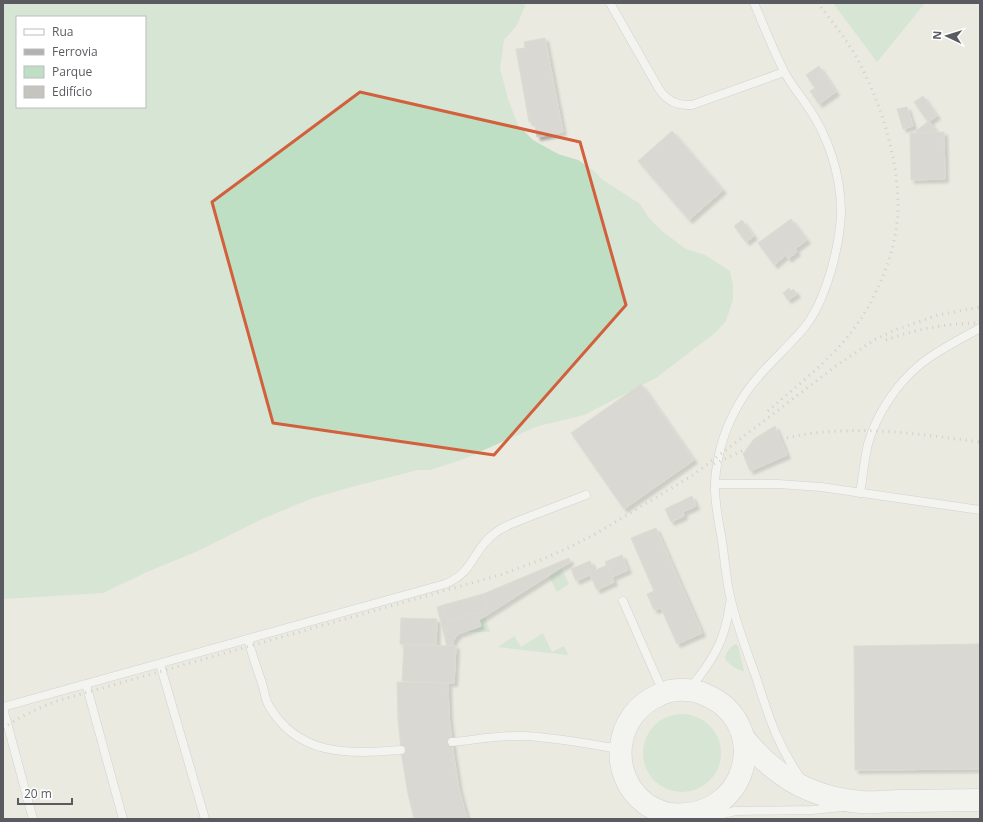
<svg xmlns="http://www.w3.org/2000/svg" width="983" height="822" font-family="'Open Sans',sans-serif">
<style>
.green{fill:#bfdfc4;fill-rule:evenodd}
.building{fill:#c6c4be;stroke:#ceccc0;filter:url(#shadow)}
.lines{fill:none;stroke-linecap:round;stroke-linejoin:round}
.service-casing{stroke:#b6b7bc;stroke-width:9}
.secondary-casing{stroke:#b6b8be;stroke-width:23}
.service{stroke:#fff;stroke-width:8}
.secondary{stroke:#fff;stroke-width:22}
.rail{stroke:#b1b2b2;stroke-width:3;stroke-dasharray:1 5;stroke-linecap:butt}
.marked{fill:none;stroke:#d3603d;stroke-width:3;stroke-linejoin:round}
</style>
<defs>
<filter id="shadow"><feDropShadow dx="3.5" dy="3.5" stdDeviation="1" flood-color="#0004"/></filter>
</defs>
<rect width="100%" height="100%" fill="#eaeae1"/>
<g class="green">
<path d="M3,3h523l-9,22 -13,15 -4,28 8,31 10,26 15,15 25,14 20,6 15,10 10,10 37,24 9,14 14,14 23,17 19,6 25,16 3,15v13l-7,22 -10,11 -60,46 -72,37 -46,11 -74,33 -34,11h-12l-63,16 -42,12 -51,21 -62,31 -53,22 -44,21 -100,6zM17,17h128v90h-128z"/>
<path d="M833,3h92l-48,59z"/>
<path d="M561,568l8,16 -12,8 -8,-16z"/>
<path d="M485,617l5,15h-29l20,-6 -2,-6z"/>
<path d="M543,633l9,19 12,-6 4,9 -70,-8 16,-11 7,11z"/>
<path d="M736,644l2,2 6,25c-7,-1 -16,-7 -19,-13 1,-6 6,-12 11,-14z"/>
<circle cx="682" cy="753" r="39"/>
</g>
<g class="building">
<path d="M545,38l18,94 -26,5 -3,-16 -5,1 -13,-73 9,-1 -1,-6z"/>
<path d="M819,66l17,26 -17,12 -9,-13 5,-3 -9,-13z"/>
<path d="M923,96l14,20 -9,6 -14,-20z"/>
<path d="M907,107l6,19 -10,3 -6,-20z"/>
<path d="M929,121l8,11 -19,1 -2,-2z"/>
<path d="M672,131l51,59 -34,30 -51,-59z"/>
<path d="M944,132l1,47 -34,1 -1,-47z"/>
<path d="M791,219l16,21 -12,9 2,3 -9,7 -2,-4 -12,10 -16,-22z"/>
<path d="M742,220l12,16 -8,6 -12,-16z"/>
<path d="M789,288l2,3 2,-2 4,5 -9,6 -5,-7z"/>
<path d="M641,384l53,76 -70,49 -53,-76z"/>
<path d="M775,426l12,29 -37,16 -7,-17 11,-15z"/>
<path d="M692,496l4,10 -13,6 1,4 -13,6 -6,-13z"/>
<path d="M656,528l46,105 -25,11 -16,-36 -7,2 -7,-16 7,-3 -23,-53z"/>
<path d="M622,555l6,15 -16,7 -7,-15z"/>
<path d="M569,558l1,4 -91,58 2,6 -23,8 -5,7v5h-6l-10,-39 6,-2 5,16 39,-11 -4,-16z"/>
<path d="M590,561l4,10 13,-6 7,17 -17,8 -7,-15 -14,6 -5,-12z"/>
<path d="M483,594l4,16 -39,11 -5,-16z"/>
<path d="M401,618l36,1 -1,26 -36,-1z"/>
<path d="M980,644v125l-125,1 -1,-124z"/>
<path d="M404,645l52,1 -2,37 -52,-2z"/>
<path d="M397,682l51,1 1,34 4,34 6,38 8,30h-53l-6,-25 -6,-36 -4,-38z"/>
</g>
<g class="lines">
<defs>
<g id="service">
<path d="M610,3l49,86c8,12 19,17 33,16l92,-33"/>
<path d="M754,3c10,23 19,47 31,70 6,11 14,21 21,31 22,31 35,70 35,108 -1,34 -15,89 -37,116 -21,25 -48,46 -64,74 -15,25 -23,51 -25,80 -1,20 4,40 7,59 3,20 4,40 9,59 6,26 16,52 25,77 12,37 21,68 44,100"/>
<path d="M715,484h63l43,3 159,23"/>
<path d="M860,493c3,-16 4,-33 8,-49 9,-31 29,-61 54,-81 18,-14 39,-24 58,-35"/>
<path d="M623,601l40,91"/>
<path d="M248,639c4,15 9,30 14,44 2,7 3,15 6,21 29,53 81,50 133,46"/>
<path d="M160,664l45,155"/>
<path d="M86,684l37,135"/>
<path d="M690,688c23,-27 36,-50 40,-85"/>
<path d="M3,707l442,-123c30,-12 26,-33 50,-51 10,-8 24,-12 36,-17 18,-7 37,-14 55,-21"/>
<path d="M3,708l30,111"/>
<path d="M452,742c23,-2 47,-7 70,-6 33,1 66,8 98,13"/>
<path d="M712,819l11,-5 12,-3 77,-1 31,-3"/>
</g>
<g id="secondary">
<path d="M743,737c31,39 68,61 118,65 13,1 27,-1 40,-1 26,0 53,-1 79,-1"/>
<path d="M670,814c78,8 103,-90 36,-119 -15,-7 -33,-7 -47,0 -45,19 -52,80 -13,109 11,8 26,11 39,15"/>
</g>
</defs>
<use href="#service" class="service-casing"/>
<use href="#secondary" class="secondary-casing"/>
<use href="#service" class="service"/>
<use href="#secondary" class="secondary"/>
<g class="rail">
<path d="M886,340c31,-11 62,-17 94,-17"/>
<path d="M768,411c27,-24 58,-47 81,-76 27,-33 50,-87 49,-131 -1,-50 -17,-100 -40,-144 -11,-20 -26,-38 -40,-57"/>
<path d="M781,439c68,-16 131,-6 199,3"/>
<path d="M714,464l32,-15"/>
<path d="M3,728c18,-12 37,-21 57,-28l401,-114 39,-11 38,-14 30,-13 29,-15 96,-58 143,-109 38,-26 21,-10 43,-15 42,-8"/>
</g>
</g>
<path d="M0 0H983V822H0ZM360,92l220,50 46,163 -132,150 -221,-32 -61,-221z" fill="#eaeae1" fill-opacity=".55" fill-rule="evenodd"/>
<path class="marked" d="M360,92l220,50 46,163 -132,150 -221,-32 -61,-221z"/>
<rect width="983" height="822" fill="none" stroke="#595b60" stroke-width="8"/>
<rect x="16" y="16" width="130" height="92" fill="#ffffff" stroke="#bdbdbf"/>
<rect x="24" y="29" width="20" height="6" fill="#ffffff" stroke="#bdbdbf"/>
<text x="52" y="36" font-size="12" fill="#595b60">Rua</text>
<rect x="24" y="49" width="20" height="6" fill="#b1b2b2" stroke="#bdbdbf"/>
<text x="52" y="56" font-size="12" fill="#595b60">Ferrovia</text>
<rect x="24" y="66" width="20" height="12" fill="#bfdfc4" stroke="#bdbdbf"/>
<text x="52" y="76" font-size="12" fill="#595b60">Parque</text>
<rect x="24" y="86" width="20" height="12" fill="#c6c4be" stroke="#bdbdbf"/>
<text x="52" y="96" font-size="12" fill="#595b60">Edifício</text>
<g transform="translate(947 36) rotate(274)" stroke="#ffffff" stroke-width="3" paint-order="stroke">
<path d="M0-3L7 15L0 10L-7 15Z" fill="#595b60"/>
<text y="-6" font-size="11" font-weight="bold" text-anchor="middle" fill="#595b60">N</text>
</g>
<path d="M18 798v6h54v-6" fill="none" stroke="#595b60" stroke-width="2"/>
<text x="24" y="798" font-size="12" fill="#595b60" stroke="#ffffff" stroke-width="3" paint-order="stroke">20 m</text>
</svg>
